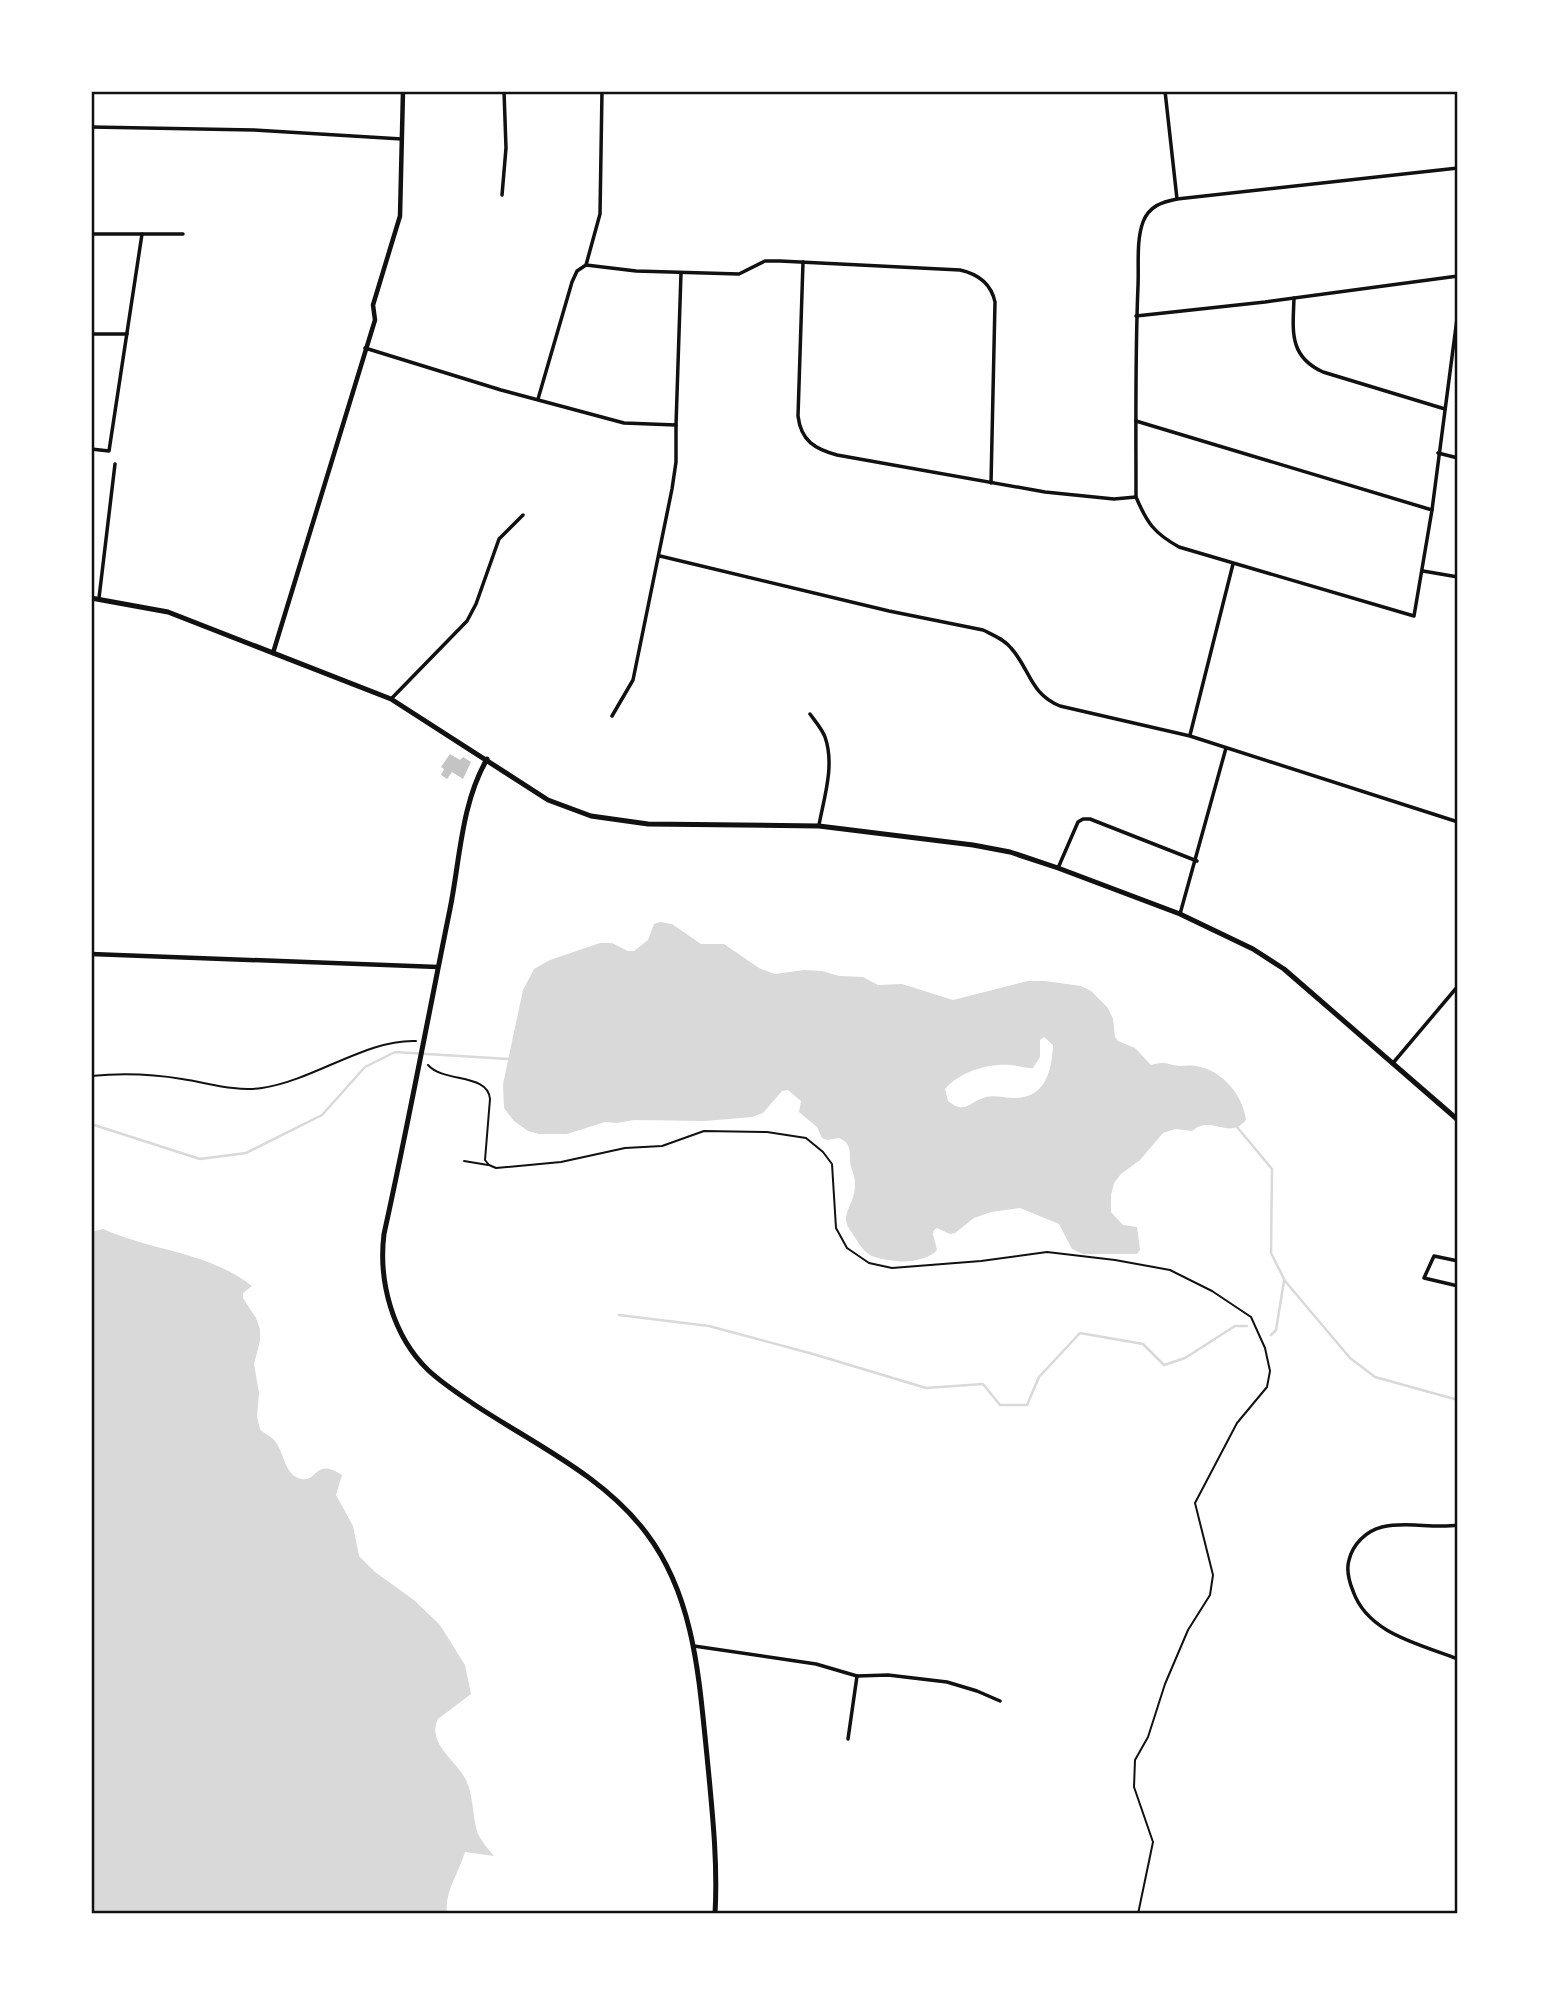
<svg xmlns="http://www.w3.org/2000/svg" width="1549" height="2005" font-family="Helvetica,sans-serif">
<style>
.water{fill:#d9d9d9;fill-rule:evenodd}
.lines{fill:none;stroke-linecap:round;stroke-linejoin:round}
.stream{stroke:#d9d9d9;stroke-width:2.5}
.building{fill:#c4c4c4}
.path{stroke:#111;stroke-width:2}
.minor{stroke:#111;stroke-width:3.5}
.tertiary{stroke:#111;stroke-width:4.5}
.secondary{stroke:#111;stroke-width:5}
.neatline{fill:none;stroke:#111;stroke-width:2.5}
</style>
<rect width="100%" height="100%" fill="#fff"/>
<g class="water">
<path d="M660,922l12,2 29,20h23l35,24 16,6 29,-4 18,1 17,5 24,1 15,8 24,-1 51,16 75,-19h17l36,5 10,5 17,17 5,11 2,18 3,4 17,7 16,17c15,-4 14,-1 28,1 5,0 11,-1 17,0 26,4 47,29 50,54 -18,21 -34,-6 -54,11l-17,-2 -12,4 -23,27 -19,14 -7,9 -3,12v17l12,13 14,2 3,23 -3,4h-54l-11,-5 -13,-25 -39,-16 -29,4 -17,6 -19,15 -5,1 -13,-6 -3,2 -1,4 4,16c-8,9 -28,13 -40,11 -24,-3 -30,-3 -43,-25 -4,-6 -9,-12 -8,-19 2,-11 9,-19 9,-31 1,-9 -5,-18 -5,-26 0,-11 0,-17 -11,-22l-12,2 -5,-2 -5,-11 -18,-15 2,-11 -13,-11 -6,1 -19,22 -11,4 -47,4 -71,-1 -17,3 -12,-1 -38,12h-28l-11,-3 -14,-10 -7,-9 -3,-4 -1,-24 20,-94 11,-21 16,-9 50,-17h12l16,8h6l14,-11 6,-16zM1044,1037l9,8c-1,26 -8,54 -40,53 -9,0 -18,-3 -27,-1 -18,5 -20,18 -38,4l-3,-12c15,-18 45,-26 66,-24 8,1 15,4 22,3l7,-11v-17z"/>
<path d="M103,1229c49,22 106,23 149,57l-9,7v5l13,20 4,11v12l-6,23 5,29 -2,24 3,12c4,5 8,5 13,10 11,9 10,37 29,40 15,3 13,-22 40,-4l-6,20 17,31 6,30 16,16 39,28 26,25 25,40 6,29 -33,25c-12,24 19,42 28,61 8,17 6,37 12,54 4,8 10,15 16,22l-29,-4c-6,21 -21,40 -18,62h-356v-682z"/>
</g>
<g class="lines">
<g class="stream">
<path d="M91,1124l109,35 46,-6 76,-38 43,-48 30,-15 113,7"/>
<path d="M1237,1127l35,42 -1,84 14,28 65,77 25,19 83,23"/>
<path d="M619,1315l90,11 104,28 113,34 57,-4 17,21h27l12,-28 41,-44 63,11 21,21 21,-7 50,-32h12"/>
<path d="M1271,1335l5,-5 8,-49"/>
</g>
</g>
<path class="building" d="M450,754l10,6 3,-3 8,5 -8,17 -11,-7 -5,7 -6,-4 3,-6 -3,-2z"/>
<g class="lines">
<g class="path">
<path d="M428,1065c16,18 60,8 62,34l-5,61 4,5 7,3 65,-6 64,-14 37,-2 42,-15 63,1 39,6 17,14 9,12 4,64 11,20 22,15 23,5 89,-7 66,-9 68,8 55,10 42,21 39,26 14,31 5,23 -3,16 -30,36 -42,80 18,72 -3,20 -22,35 -23,54 -17,53 -13,23 -1,27 19,55 -15,72"/>
<path d="M91,1076c31,-3 61,-2 91,3 27,4 53,13 80,9 53,-8 104,-49 154,-47"/>
<path d="M464,1161l24,4"/>
</g>
<g class="minor">
<path d="M1165,91l12,108"/>
<path d="M91,127l163,3 148,9"/>
<path d="M1458,168l-281,31c-15,3 -28,7 -34,23 -7,19 -4,44 -5,64 -3,70 -2,141 -2,211 11,26 18,36 43,50l235,69 18,-106 26,-199"/>
<path d="M502,195l4,-47 -2,-57"/>
<path d="M91,234h92"/>
<path d="M803,262l-5,154c3,25 17,33 39,39l208,37 69,7 22,-2"/>
<path d="M586,265l50,6 103,3 26,-13h15l180,9c18,4 31,13 35,32l-4,181"/>
<path d="M1294,298c-1,32 -6,58 29,74l122,37"/>
<path d="M1136,316l129,-14 193,-26"/>
<path d="M91,334h36"/>
<path d="M365,348l136,42 123,33 52,2 5,-152"/>
<path d="M538,399l34,-117 5,-11 9,-6 14,-51 2,-123"/>
<path d="M1136,421l296,89"/>
<path d="M91,449l18,2 33,-217"/>
<path d="M1438,453l20,5"/>
<path d="M660,556l229,55 94,19c10,5 21,9 28,18 19,21 19,46 49,58l130,30 268,86"/>
<path d="M1423,571l35,6"/>
<path d="M99,598l16,-134"/>
<path d="M391,699l76,-78 9,-17 23,-65 24,-24"/>
<path d="M810,714c5,7 12,15 15,23 10,28 -1,61 -6,88"/>
<path d="M612,716l21,-36 39,-191 4,-27v-37"/>
<path d="M1190,735l43,-171"/>
<path d="M1058,868l20,-46 5,-3h7l107,42"/>
<path d="M1180,914l46,-166"/>
<path d="M1393,1063l65,-77"/>
<path d="M1458,1261l-24,-5 -10,22 34,8"/>
<path d="M1458,1525c-25,4 -51,-4 -76,2 -16,4 -29,17 -33,33 -3,10 0,21 4,31 15,43 67,53 105,68"/>
<path d="M694,1646l122,18 41,12 31,-1 59,7 30,9 23,10"/>
<path d="M848,1739l9,-63"/>
</g>
<g class="tertiary">
<path d="M273,653l102,-333 -2,-15 27,-89 3,-125"/>
<path d="M91,954l347,13"/>
</g>
<g class="secondary">
<path d="M91,598l77,14 223,87 157,101 43,16 57,8 171,2 154,19 37,7 48,16 122,46 73,35 31,20 174,151"/>
<path d="M487,759c-26,45 -27,101 -37,150 -22,108 -42,217 -66,325 -6,48 9,102 44,136 15,14 31,24 47,35 59,39 129,71 172,129 48,64 52,146 60,222 5,53 11,105 8,158"/>
</g>
</g>
<rect width="1549" height="2005" fill="none" stroke="#ffffff" stroke-width="186"/>
<rect x="93" y="93" width="1363" height="1819" class="neatline"/>
</svg>
